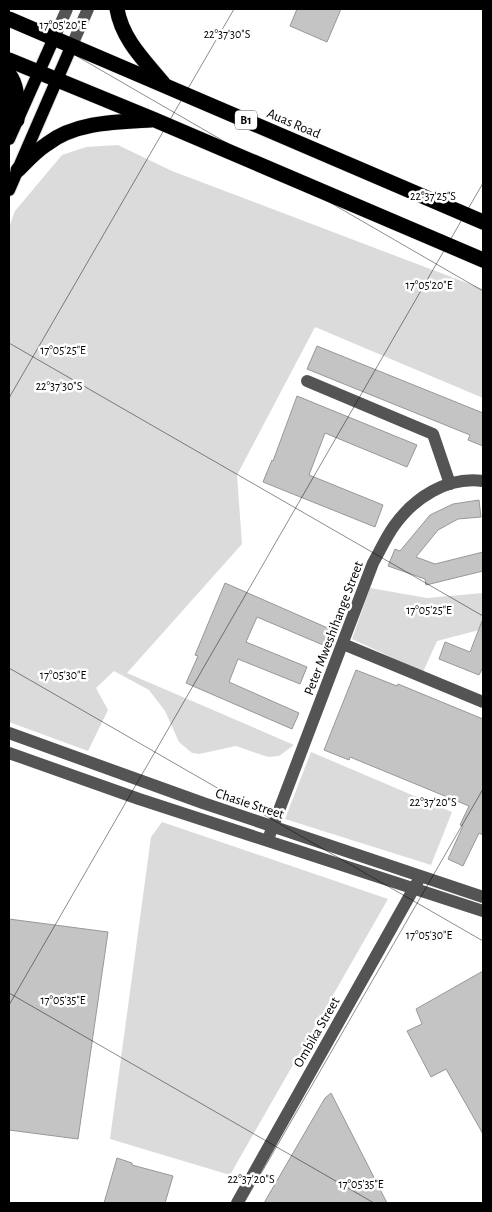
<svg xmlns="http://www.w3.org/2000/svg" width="492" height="1212" font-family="'Alegreya Sans',sans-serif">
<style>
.green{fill:#dbdbdb}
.building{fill:#c4c4c4;stroke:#989898}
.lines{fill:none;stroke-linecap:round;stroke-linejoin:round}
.major-casing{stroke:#dbdbdb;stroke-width:14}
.highway-casing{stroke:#dbdbdb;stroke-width:16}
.minor{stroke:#545454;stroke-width:12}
.major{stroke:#000;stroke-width:12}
.highway{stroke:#000;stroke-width:15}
.ticks{fill:none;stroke:#000;stroke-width:1;stroke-opacity:0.45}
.labels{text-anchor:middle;stroke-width:5;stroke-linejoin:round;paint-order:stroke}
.shield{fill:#fff;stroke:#4c4c4c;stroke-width:1}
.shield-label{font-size:12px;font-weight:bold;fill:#000}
.street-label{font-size:14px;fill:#000;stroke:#fff}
.ticks-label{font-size:12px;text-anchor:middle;fill:#000;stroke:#fff;stroke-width:5;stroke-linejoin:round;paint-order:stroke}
</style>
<rect width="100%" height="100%" fill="#fff"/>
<g class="green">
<path d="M118,145l54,26 311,118v109l-168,-71 -78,148 5,69 -115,129 167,72 -15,11 -11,1 -32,-11 -37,8 -7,-1 -13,-11 -14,-31 -16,-21 -35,-19 -18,17 12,22 -20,41 -79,-29v-495l6,-16 47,-56 24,-8z"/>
<path d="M370,588l57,10 56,-5v36l-46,12 -14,31 -71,-33z"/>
<path d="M311,752l141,60 -21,53 -146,-46z"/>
<path d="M162,822l226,77 -158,276 -120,-36 41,-302z"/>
</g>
<g class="building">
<path d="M297,9h44l-14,33 -37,-16z"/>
<path d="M317,346l166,67v33l-15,-6 2,-5 -163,-66z"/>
<path d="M297,396l120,49 -10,22 -82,-34 -16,42 74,30 -8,22 -112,-45 9,-22 1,1z"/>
<path d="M479,500l2,17 -23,2 -20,11 -22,27 19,7 48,-12v19l-57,14 -1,-6 -37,-13 7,-17 5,2 30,-36 23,-11z"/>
<path d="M225,583l105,46 -7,16 -66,-28 -11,25 61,25 -7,17 -62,-25 -9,23 70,31 -7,16 -106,-46 12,-27 -3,-1z"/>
<path d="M482,621l1,46 -4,8 -40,-16 6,-17 25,10z"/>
<path d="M356,670l41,16 1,-2 85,35v116l-4,-2 -16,33 -15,-7 15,-33 -3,-1 9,-19 -119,-49 -1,3 -25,-10z"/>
<path d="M9,919l99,13 -30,207 -69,-9z"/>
<path d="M483,971v163l-37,-65 -15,8 -24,-46 15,-7 -6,-15z"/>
<path d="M331,1093l56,110h-123l61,-105z"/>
<path d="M117,1158l15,5v2l41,11 -8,27h-61z"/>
</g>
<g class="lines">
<defs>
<g id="major">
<path d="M9,139l45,-101"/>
<path d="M9,190l63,-145"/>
</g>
<g id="highway">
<path d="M117,9c5,30 27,51 46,74"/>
<path d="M9,19l474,203"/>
<path d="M9,60l146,60 328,140"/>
<path d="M9,74c10,13 8,30 8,46"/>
<path d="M18,170c9,-9 18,-19 29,-26 28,-22 69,-22 104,-24"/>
</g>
</defs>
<use href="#major" class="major-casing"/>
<use href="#highway" class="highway-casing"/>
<g class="minor">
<path d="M54,38l13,-29"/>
<path d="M72,45l16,-36"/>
<path d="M307,381l126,53 17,50"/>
<path d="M343,644l140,58"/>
<path d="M9,733l194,70 280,94"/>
<path d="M9,753l130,46 344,112"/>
<path d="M270,834l103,-271c7,-12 13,-26 21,-37 20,-28 53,-50 89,-45"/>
<path d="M237,1203l181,-322"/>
</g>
<use href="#major" class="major"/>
<use href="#highway" class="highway"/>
</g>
<path class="ticks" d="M9,17l474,274M9,343l474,273M9,398l225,-389M9,668l474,273M9,993l365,210M9,1005l474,-822M244,1203l239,-414"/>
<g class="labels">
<rect class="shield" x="235" y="110.5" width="22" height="19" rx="4"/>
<g class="shield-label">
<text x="246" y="124">B1</text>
</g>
<g class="street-label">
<text transform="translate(294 123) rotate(23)" y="5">Auas Road</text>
<text transform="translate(333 628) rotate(-69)" y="5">Peter Mweshihange Street</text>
<text transform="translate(250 803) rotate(18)" y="5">Chasie Street</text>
<text transform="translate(316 1032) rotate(-60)" y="5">Ombika Street</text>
</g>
</g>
<g class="ticks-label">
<text x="63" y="29">17°05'20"E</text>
<text x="227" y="38">22°37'30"S</text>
<text x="433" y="200">22°37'25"S</text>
<text x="429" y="289">17°05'20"E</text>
<text x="63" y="354">17°05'25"E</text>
<text x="59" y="390">22°37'30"S</text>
<text x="429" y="614">17°05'25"E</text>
<text x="63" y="679">17°05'30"E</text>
<text x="433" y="806">22°37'20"S</text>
<text x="429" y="939">17°05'30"E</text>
<text x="63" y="1004">17°05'35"E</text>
<text x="251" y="1183">22°37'20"S</text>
<text x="361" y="1188">17°05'35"E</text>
</g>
<rect width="492" height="1212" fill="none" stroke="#000000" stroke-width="20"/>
</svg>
